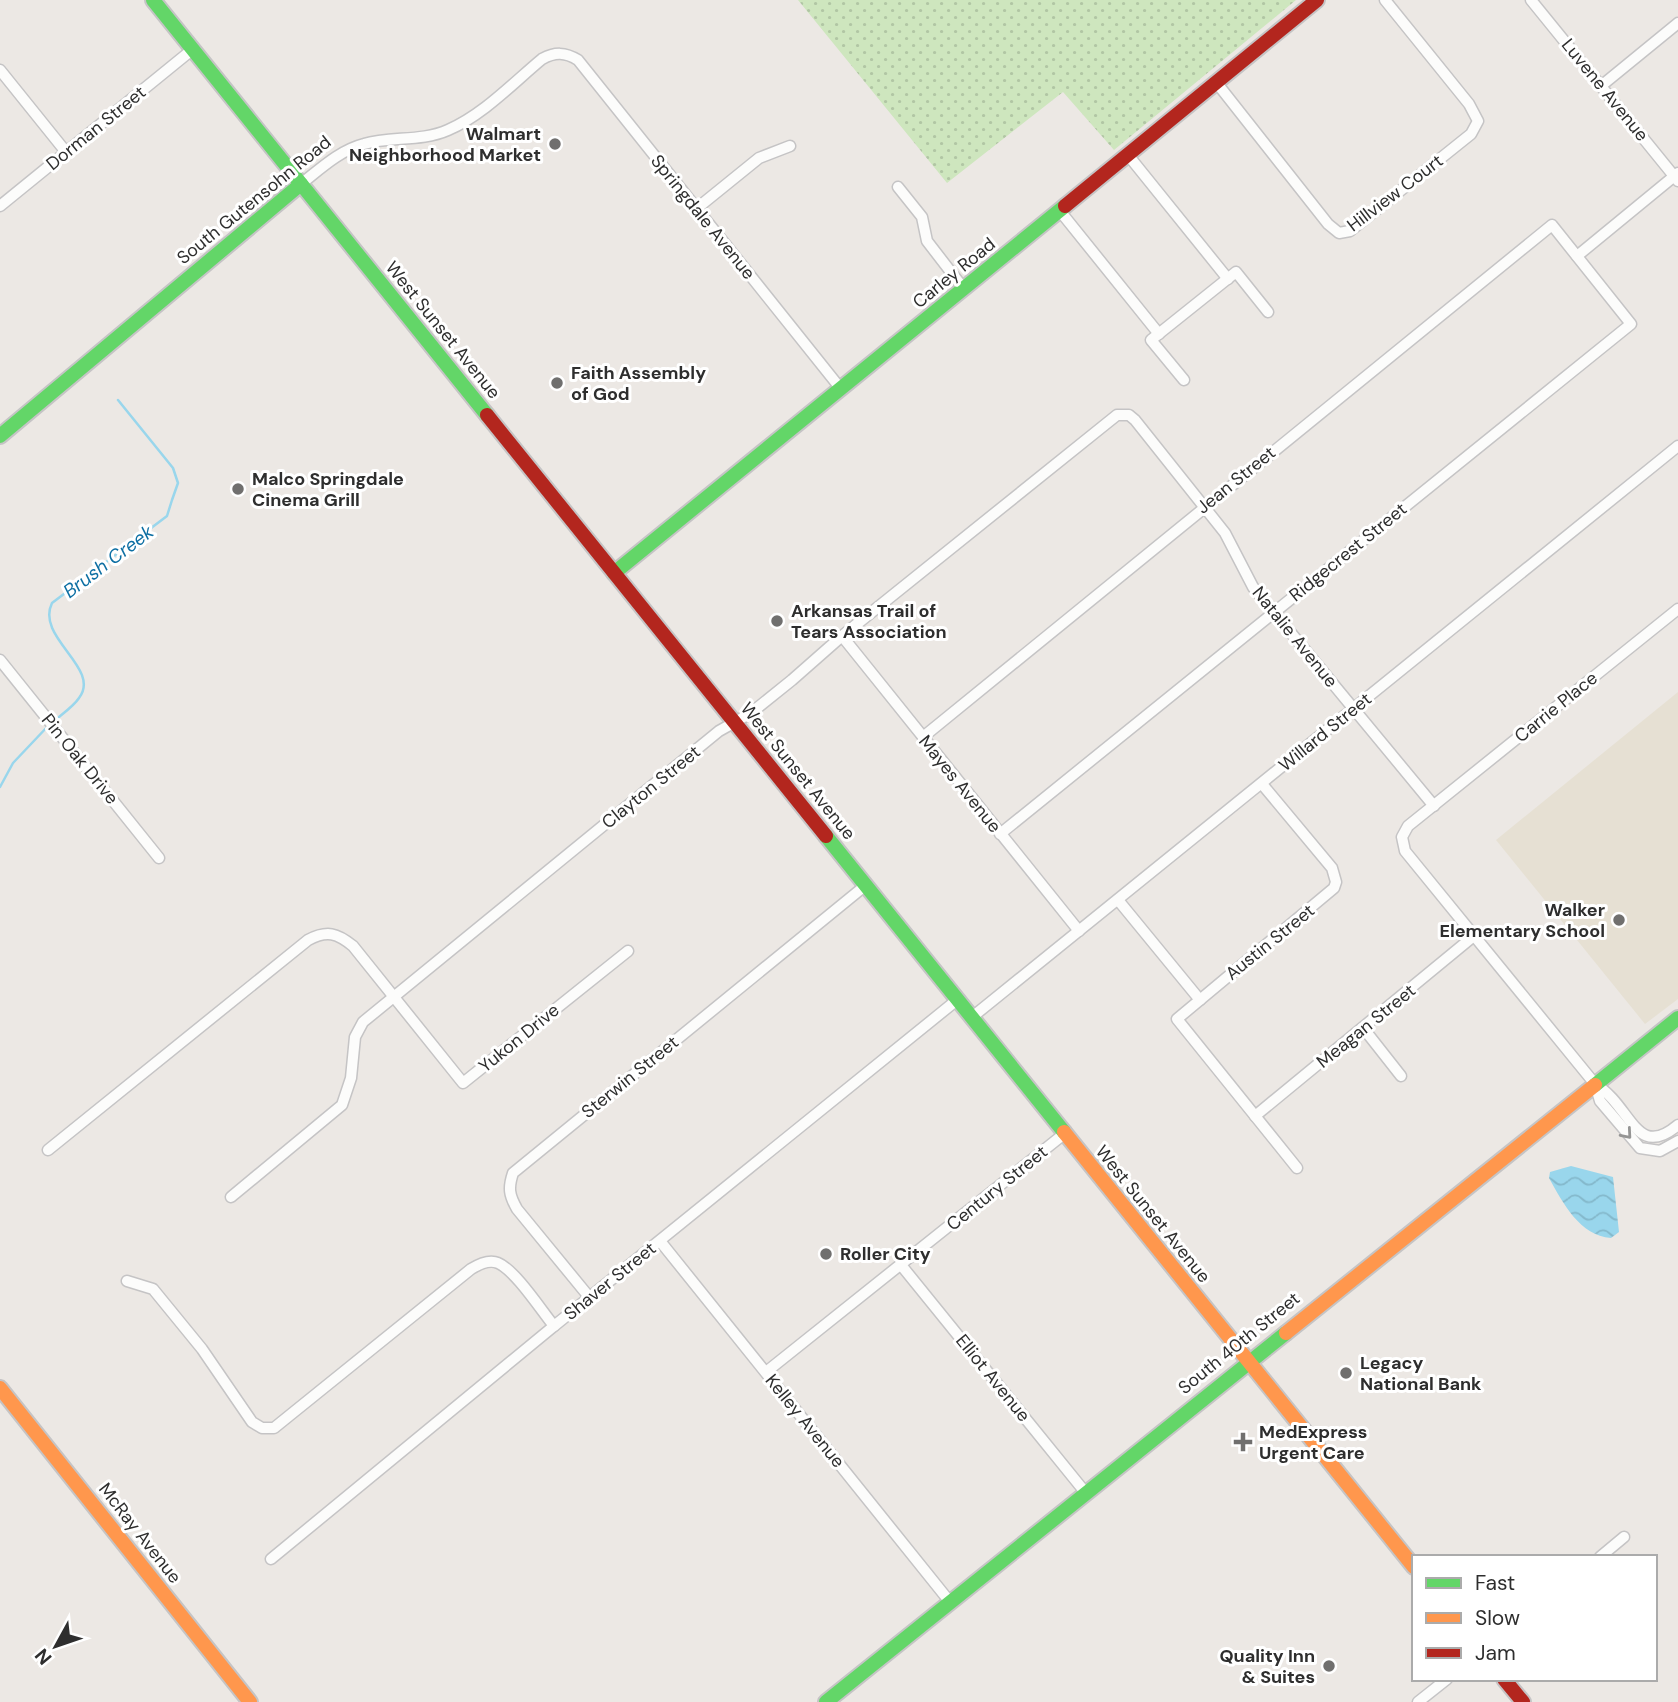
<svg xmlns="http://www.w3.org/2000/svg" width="1678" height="1702" font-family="'DM Sans',sans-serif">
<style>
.education{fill:#e6e0d3}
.grass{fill:url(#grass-dots)}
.water{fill:url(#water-waves)}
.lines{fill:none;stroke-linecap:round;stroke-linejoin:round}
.stream{stroke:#99d6ec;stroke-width:2.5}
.street-casing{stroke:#c5c4c5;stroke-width:13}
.fast-casing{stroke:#c5c4c5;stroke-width:18}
.slow-casing{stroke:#c5c4c5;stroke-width:18}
.jam-casing{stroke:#c5c4c5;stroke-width:18}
.street{stroke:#fcfcfb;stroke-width:10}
.fast{stroke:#63d668;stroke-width:14}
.slow{stroke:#ff974d;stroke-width:14}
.jam{stroke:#b3261e;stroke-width:14}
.oneway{stroke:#959594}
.poi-dot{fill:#706f6e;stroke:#fff;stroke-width:2.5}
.labels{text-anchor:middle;stroke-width:6;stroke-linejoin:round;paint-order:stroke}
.street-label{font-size:18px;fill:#2e2e2e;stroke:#fff}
.poi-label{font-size:18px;font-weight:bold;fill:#2e2e2e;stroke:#fff;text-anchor:start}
.water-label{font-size:19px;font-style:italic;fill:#0d6fa3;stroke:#fff}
</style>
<defs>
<pattern id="grass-dots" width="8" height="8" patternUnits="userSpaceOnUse" patternTransform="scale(1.75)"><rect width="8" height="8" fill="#cee6be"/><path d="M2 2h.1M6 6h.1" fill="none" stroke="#b1c6a4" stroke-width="1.8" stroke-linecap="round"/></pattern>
<pattern id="water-waves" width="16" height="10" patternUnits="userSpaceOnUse" patternTransform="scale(1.75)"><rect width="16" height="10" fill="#99d6ec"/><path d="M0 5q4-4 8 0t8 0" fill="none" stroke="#84b8cb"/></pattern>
</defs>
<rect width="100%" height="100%" fill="#ece8e4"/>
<path class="education" d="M1678,692v307l-33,25 -149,-184z"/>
<path class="grass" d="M798,0h498l-182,150 -51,-58 -116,91z"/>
<path class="water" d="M1571,1166l42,11 6,55 -8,6c-31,-2 -48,-35 -62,-60l1,-6z"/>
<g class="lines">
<g class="stream">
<path d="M54,721c8,-7 19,-14 25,-23 23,-30 -44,-60 -27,-95l115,-87 5,-16 6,-17 -5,-15 -55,-68"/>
<path d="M0,787l13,-24 36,-38"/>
</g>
<defs>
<g id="street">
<path d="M1531,0l147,181"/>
<path d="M0,70l66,82"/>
<path d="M1216,82l112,142 11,9 11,-2 121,-97 7,-13 -9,-17 -84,-104"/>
<path d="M1601,86l77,-63"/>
<path d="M1128,155l100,124"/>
<path d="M301,184c19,-15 39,-34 63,-40 27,-8 57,-2 84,-14 35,-15 65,-47 94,-71 13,-7 23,-7 36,1l263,329"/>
<path d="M898,187l24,30 5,24 37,48"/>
<path d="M0,206l193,-157"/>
<path d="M696,209l63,-51 31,-12"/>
<path d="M1060,211l99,123"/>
<path d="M1577,256l101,-83"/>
<path d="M1184,380l-33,-40 85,-68 32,40"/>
<path d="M1678,609l-270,217 -6,11 3,14 190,233c37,22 40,77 83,41"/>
<path d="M842,636l237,295"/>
<path d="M0,660l159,198"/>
<path d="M923,737l629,-512 79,99 -631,510"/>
<path d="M1262,784l70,84 4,14 -2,6 -157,131 120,149"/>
<path d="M1118,900l82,100"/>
<path d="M971,1018l707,-572"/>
<path d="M1364,1029l37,47"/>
<path d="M1595,1084l5,17 40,47 20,3 18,-10"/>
<path d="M1255,1116l220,-181"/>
<path d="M48,1150l260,-210c19,-10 29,-7 45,6l110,137 165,-132"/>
<path d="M231,1197l111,-92 9,-27 4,-41 8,-15 356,-291 32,-18 41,-33 50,-44 275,-221h12l6,5 90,113 28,54 181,219"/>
<path d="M660,1241l290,361"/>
<path d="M901,1265l184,227"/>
<path d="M127,1281l26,8 49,60 50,73 10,6h12l197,-159c8,-5 18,-10 27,-6 17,7 43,47 56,63l403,-326"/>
<path d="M590,1298l-73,-89c-8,-14 -9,-21 -4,-36l353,-288"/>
<path d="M766,1372l298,-238"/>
<path d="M1600,1557l24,-20"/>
<path d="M271,1559l283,-233"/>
<path d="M1418,1702l29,-23"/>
</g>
<g id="fast">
<path d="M153,0l334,415"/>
<path d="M0,436l301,-252"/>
<path d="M614,573l451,-367"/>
<path d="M826,836l238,296"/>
<path d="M1595,1085l83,-67"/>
<path d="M826,1702l460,-369"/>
</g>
<g id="slow">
<path d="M1064,1132l350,435"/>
<path d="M1286,1333l309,-248"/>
<path d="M0,1388l250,314"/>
</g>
<g id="jam">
<path d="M1065,206l252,-206"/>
<path d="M487,415l339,421"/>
<path d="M1504,1679l19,23"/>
</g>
</defs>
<use href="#street" class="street-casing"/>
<use href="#fast" class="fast-casing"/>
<use href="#slow" class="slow-casing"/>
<use href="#jam" class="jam-casing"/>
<use href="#street" class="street"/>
<use href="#fast" class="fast"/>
<use href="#slow" class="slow"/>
<use href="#jam" class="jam"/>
</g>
<defs><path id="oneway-chevron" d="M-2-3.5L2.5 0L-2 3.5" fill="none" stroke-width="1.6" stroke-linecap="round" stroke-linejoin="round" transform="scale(1.75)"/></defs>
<use class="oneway" href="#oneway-chevron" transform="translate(1627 1134) rotate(49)"/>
<g class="poi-dot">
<circle cx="555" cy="144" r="7"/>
<circle cx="557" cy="383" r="7"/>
<circle cx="238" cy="489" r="7"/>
<circle cx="777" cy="621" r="7"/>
<circle cx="1619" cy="920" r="7"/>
<circle cx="826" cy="1254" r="7"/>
<circle cx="1346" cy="1373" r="7"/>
<path d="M1239.5 1431.5h7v7h7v7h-7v7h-7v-7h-7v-7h7z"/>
<circle cx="1329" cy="1666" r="7"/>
</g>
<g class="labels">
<g class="street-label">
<text transform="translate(1605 90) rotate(51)" y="6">Luvene Avenue</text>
<text transform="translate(96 128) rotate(-39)" y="6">Dorman Street</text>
<text transform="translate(1395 193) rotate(-37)" y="6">Hillview Court</text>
<text transform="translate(254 200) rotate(-39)" y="6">South Gutensohn Road</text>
<text transform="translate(703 217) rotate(51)" y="6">Springdale Avenue</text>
<text transform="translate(954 273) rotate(-39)" y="6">Carley Road</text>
<text transform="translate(443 330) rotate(51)" y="6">West Sunset Avenue</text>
<text transform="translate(1236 480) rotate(-39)" y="6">Jean Street</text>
<text transform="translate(1348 552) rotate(-39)" y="6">Ridgecrest Street</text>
<text transform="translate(1295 637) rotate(51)" y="6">Natalie Avenue</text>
<text transform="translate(1556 707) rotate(-39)" y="6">Carrie Place</text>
<text transform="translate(1325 732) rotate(-39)" y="6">Willard Street</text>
<text transform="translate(80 759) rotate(51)" y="6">Pin Oak Drive</text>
<text transform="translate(798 771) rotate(51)" y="6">West Sunset Avenue</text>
<text transform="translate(960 784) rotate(51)" y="6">Mayes Avenue</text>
<text transform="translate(651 787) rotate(-39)" y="6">Clayton Street</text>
<text transform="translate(1270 942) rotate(-39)" y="6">Austin Street</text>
<text transform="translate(1366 1026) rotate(-39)" y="6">Meagan Street</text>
<text transform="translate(519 1038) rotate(-39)" y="6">Yukon Drive</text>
<text transform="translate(630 1077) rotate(-39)" y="6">Sterwin Street</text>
<text transform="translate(997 1188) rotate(-39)" y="6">Century Street</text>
<text transform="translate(1153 1214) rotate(51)" y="6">West Sunset Avenue</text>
<text transform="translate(610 1281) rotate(-39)" y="6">Shaver Street</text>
<text transform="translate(1239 1343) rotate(-39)" y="6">South 40th Street</text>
<text transform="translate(993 1378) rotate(51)" y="6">Elliot Avenue</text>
<text transform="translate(805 1421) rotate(51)" y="6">Kelley Avenue</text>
<text transform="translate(140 1533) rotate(52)" y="6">McRay Avenue</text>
</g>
<g class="poi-label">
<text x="541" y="140" text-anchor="end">Walmart<tspan x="541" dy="21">Neighborhood Market</tspan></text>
<text x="571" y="379">Faith Assembly<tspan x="571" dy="21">of God</tspan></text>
<text x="252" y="485">Malco Springdale<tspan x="252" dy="21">Cinema Grill</tspan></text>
<text x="791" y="617">Arkansas Trail of<tspan x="791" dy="21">Tears Association</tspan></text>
<text x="1605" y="916" text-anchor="end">Walker<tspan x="1605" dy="21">Elementary School</tspan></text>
<text x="840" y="1260">Roller City</text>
<text x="1360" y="1369">Legacy<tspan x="1360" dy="21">National Bank</tspan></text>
<text x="1259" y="1438">MedExpress<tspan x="1259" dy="21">Urgent Care</tspan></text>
<text x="1315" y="1662" text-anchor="end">Quality Inn<tspan x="1315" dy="21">&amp; Suites</tspan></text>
</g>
<g class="water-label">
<text transform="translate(108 561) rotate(-37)" y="7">Brush Creek</text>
</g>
</g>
<rect x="1412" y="1555" width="245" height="126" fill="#ffffff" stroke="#ababab" stroke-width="2"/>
<rect x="1426" y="1578" width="35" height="10" fill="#63d668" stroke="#ababab" stroke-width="2"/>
<text x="1475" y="1590" font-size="21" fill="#2e2e2e">Fast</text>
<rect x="1426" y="1613" width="35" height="10" fill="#ff974d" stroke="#ababab" stroke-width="2"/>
<text x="1475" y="1625" font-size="21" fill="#2e2e2e">Slow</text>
<rect x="1426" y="1648" width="35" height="10" fill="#b3261e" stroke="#ababab" stroke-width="2"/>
<text x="1475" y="1660" font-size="21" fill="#2e2e2e">Jam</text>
<g transform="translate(56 1646) rotate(230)" stroke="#ffffff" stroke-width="5" paint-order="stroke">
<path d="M0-5L12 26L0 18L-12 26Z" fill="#2e2e2e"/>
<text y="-10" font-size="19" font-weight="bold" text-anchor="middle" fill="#2e2e2e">N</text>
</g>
</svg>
